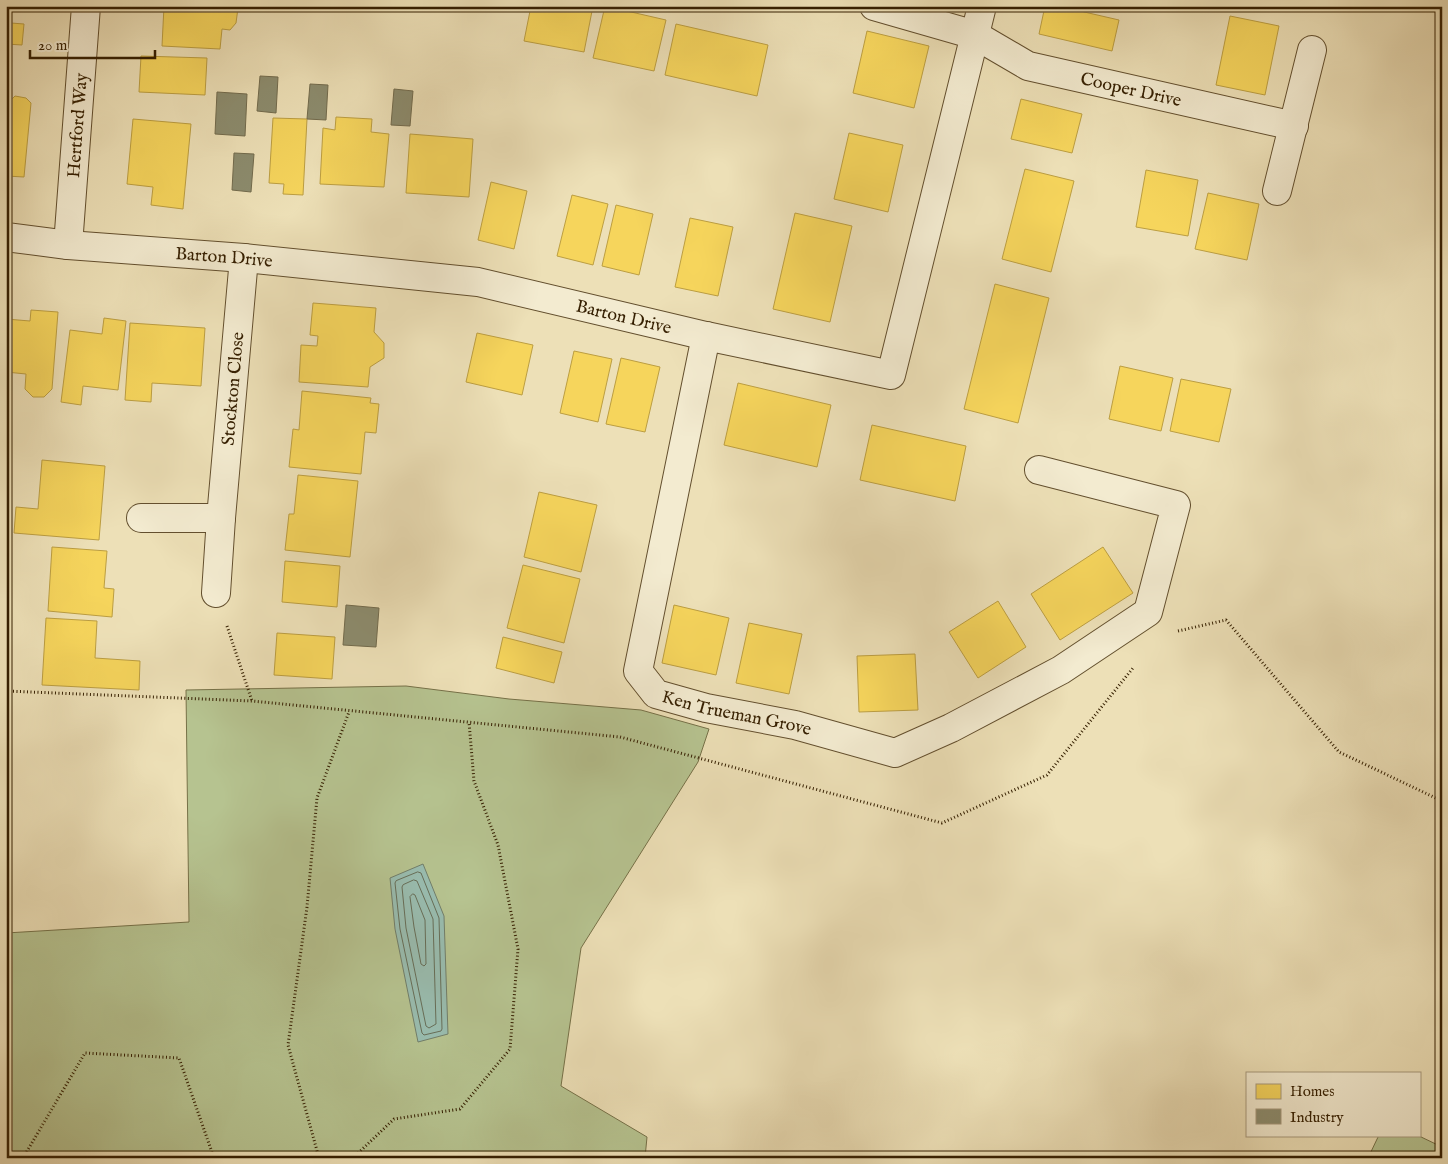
<svg xmlns="http://www.w3.org/2000/svg" width="1448" height="1164" font-family="'IM FELL English',serif">
<style>
.green{fill:#b6c390;stroke:#767148}
.water{fill:#99bdb0;stroke:#717e6a}
.homes{fill:#f6d55c;stroke:#bc9e41}
.industry{fill:#8c8c6e;stroke:#726b4d}
.lines{fill:none;stroke-linecap:round;stroke-linejoin:round}
.shore{stroke:#676e58;stroke-width:1}
.minor-casing{stroke:#634f2e;stroke-width:30}
.path{stroke:#351f01;stroke-width:3;stroke-dasharray:1 2.5;stroke-linecap:butt}
.minor{stroke:#f3ebd0;stroke-width:28}
.labels{text-anchor:middle;stroke-width:5;stroke-linejoin:round;paint-order:stroke}
.street-label{font-size:18px;fill:#351f01;stroke:#f3ebd0}
</style>
<rect width="100%" height="100%" fill="#ede0b7"/>
<filter id="stains"><feTurbulence type="fractalNoise" baseFrequency=".004" numOctaves="4"/><feColorMatrix values="0 0 0 0 .2 0 0 0 0 .09 0 0 0 0 .02 0 0 0 .5 -.17"/></filter>
<radialGradient id="worn" r=".72"><stop offset=".6" stop-color="#630" stop-opacity="0"/><stop offset="1" stop-color="#630" stop-opacity=".3"/></radialGradient>
<g class="green">
<path d="M406,686l103,13 132,11 68,19 -11,33 -117,186 -20,138 86,51 -2,21h-639v-225l183,-11 -3,-232z"/>
<path d="M1379,1135h38l25,12v11h-74z"/>
</g>
<path class="water" d="M423,864l21,52 4,118 -30,8 -23,-113 -5,-51z"/>
<g class="homes">
<path d="M6,6h6l-1,17 13,1 -2,21 -16,-1z"/>
<path d="M164,6h73l1,2 -2,15 -6,7 -8,-1 -2,20 -58,-3z"/>
<path d="M531,6h62l-9,46 -60,-11z"/>
<path d="M605,6l61,14 -12,51 -61,-13z"/>
<path d="M1045,6h36l-1,5 39,9 -7,31 -73,-17z"/>
<path d="M1230,16l49,10 -14,69 -49,-10z"/>
<path d="M676,24l92,21 -11,51 -92,-21z"/>
<path d="M867,31l62,15 -15,62 -61,-15z"/>
<path d="M141,56l66,2 -2,37 -66,-3z"/>
<path d="M15,96l11,2 5,5 -7,74 -18,-1v-59h3l1,-16z"/>
<path d="M1021,99l61,15 -10,39 -61,-14z"/>
<path d="M336,117l36,2 -1,13 18,2 -5,53 -64,-3 3,-56 12,2z"/>
<path d="M273,118l34,1 -4,76 -20,-1 1,-10 -15,-1z"/>
<path d="M133,119l58,5 -8,85 -32,-4 2,-18 -26,-3z"/>
<path d="M849,133l54,12 -15,67 -54,-13z"/>
<path d="M410,134l63,5 -4,58 -63,-4z"/>
<path d="M1025,169l49,12 -23,91 -49,-13z"/>
<path d="M1146,170l52,10 -10,56 -52,-9z"/>
<path d="M491,182l36,9 -13,58 -36,-9z"/>
<path d="M1208,193l51,11 -12,56 -52,-11z"/>
<path d="M572,195l36,9 -15,61 -36,-9z"/>
<path d="M616,205l37,9 -14,61 -37,-9z"/>
<path d="M795,213l57,13 -22,96 -57,-13z"/>
<path d="M690,218l43,9 -15,69 -43,-9z"/>
<path d="M995,284l54,14 -31,125 -54,-14z"/>
<path d="M313,303l63,5 -2,24 10,11v15l-14,9 -2,20 -69,-5 2,-37 16,1 1,-10 -8,-1z"/>
<path d="M31,310l27,2 -6,77 -8,8h-11l-8,-8 1,-15 -20,-2v-53l24,2z"/>
<path d="M104,318l22,3 -8,69 -35,-4 -2,19 -20,-3 9,-72 32,4z"/>
<path d="M130,323l75,5 -4,58 -49,-3 -1,19 -26,-2z"/>
<path d="M477,333l56,12 -11,50 -56,-13z"/>
<path d="M574,351l38,8 -14,63 -38,-9z"/>
<path d="M621,358l39,9 -15,65 -39,-8z"/>
<path d="M1120,366l53,12 -12,53 -52,-12z"/>
<path d="M1181,379l50,10 -12,53 -49,-11z"/>
<path d="M738,383l93,22 -14,62 -93,-22z"/>
<path d="M302,391l69,7 -1,5 9,1 -3,29 -11,-1 -4,42 -72,-7 4,-38 6,1z"/>
<path d="M872,425l94,21 -11,55 -95,-21z"/>
<path d="M42,460l63,6 -6,74 -85,-7 2,-26 22,2z"/>
<path d="M298,475l60,6 -8,76 -65,-7 4,-36h5z"/>
<path d="M539,492l58,13 -16,67 -57,-15z"/>
<path d="M52,547l55,4 -3,37 10,1 -2,28 -64,-6z"/>
<path d="M1103,547l30,46 -73,47 -29,-46z"/>
<path d="M285,561l55,5 -3,41 -55,-5z"/>
<path d="M523,565l57,14 -16,64 -57,-15z"/>
<path d="M998,601l28,46 -48,31 -29,-46z"/>
<path d="M674,605l55,13 -13,57 -54,-12z"/>
<path d="M46,618l51,3 -2,37 45,3 -1,29 -97,-5z"/>
<path d="M749,623l53,11 -13,60 -53,-11z"/>
<path d="M277,633l58,4 -3,42 -58,-4z"/>
<path d="M503,637l59,15 -8,31 -58,-15z"/>
<path d="M915,654l3,56 -59,2 -2,-56z"/>
</g>
<g class="industry">
<path d="M260,76l18,1 -2,36 -19,-2z"/>
<path d="M310,84l18,1 -2,35 -19,-1z"/>
<path d="M394,89l19,2 -3,35 -19,-1z"/>
<path d="M217,92l30,2 -2,42 -30,-2z"/>
<path d="M234,153l20,1 -3,38 -19,-2z"/>
<path d="M346,605l33,3 -3,39 -33,-2z"/>
</g>
<g class="lines">
<g class="shore">
<path d="M418,872l3,1 18,45 3,111 -1,2 -17,4 -2,-2 -22,-104 -5,-46 1,-2z"/>
<path d="M414,880l3,1 16,38 3,105 -7,4 -3,-2 -20,-98 -4,-41 1,-2z"/>
<path d="M413,894l2,1 10,25 1,44 -2,2 -3,-2 -7,-37 -4,-30z"/>
</g>
<defs>
<g id="minor">
<path id="s1" d="M874,6l101,29 53,31 266,60"/>
<path d="M1277,191l35,-141"/>
<path id="s2" d="M6,237l62,8 176,13 234,24 228,54 185,39 91,-369"/>
<path id="s3" d="M68,245l18,-239"/>
<path id="s4" d="M706,336l-68,335 18,23 50,14 89,17 100,28 56,-25 110,-58 87,-58 28,-107 -137,-35"/>
<path d="M141,518h80"/>
<path id="s5" d="M216,593l5,-75 23,-260"/>
</g>
</defs>
<use href="#minor" class="minor-casing"/>
<g class="path">
<path d="M227,626l25,75"/>
<path d="M1178,631l48,-11 113,132 103,49"/>
<path d="M6,691l246,10 368,36 322,86 105,-48 86,-107"/>
<path d="M23,1158l62,-105 94,5 35,100"/>
<path d="M319,1158l-31,-113 19,-138 10,-109 32,-86"/>
<path d="M353,1158l41,-39 66,-10 50,-60 8,-100 -20,-104 -24,-64 -5,-59"/>
</g>
<use href="#minor" class="minor"/>
</g>
<g class="labels">
<g class="street-label">
<text dy="6" stroke="none"><textPath href="#s1" startOffset="272">Cooper Drive</textPath></text>
<text dy="6" stroke="none"><textPath href="#s3" startOffset="120">Hertford Way</textPath></text>
<text dy="6" stroke="none"><textPath href="#s2" startOffset="219">Barton Drive</textPath></text>
<text dy="6" stroke="none"><textPath href="#s2" startOffset="624">Barton Drive</textPath></text>
<text dy="6" stroke="none"><textPath href="#s5" startOffset="205">Stockton Close</textPath></text>
<text dy="6" stroke="none"><textPath href="#s4" startOffset="454">Ken Trueman Grove</textPath></text>
</g>
</g>
<rect width="1448" height="1164" fill="none" stroke="#ede0b7" stroke-width="25"/>
<rect x="8" y="8" width="1433" height="1149" fill="none" stroke="#351f01" stroke-width="2.5"/>
<rect x="12" y="12" width="1423" height="1139" fill="none" stroke="#351f01"/>
<rect x="1246" y="1072" width="175" height="65" fill="#f3ebd0" stroke="#a7997d"/>
<rect x="1256" y="1084" width="25" height="15" fill="#f6d55c" stroke="#a7997d"/>
<text x="1290" y="1096" font-size="15" fill="#351f01">Homes</text>
<rect x="1256" y="1109" width="25" height="15" fill="#8c8c6e" stroke="#a7997d"/>
<text x="1290" y="1122" font-size="15" fill="#351f01">Industry</text>
<path d="M30 50v8h125v-8" fill="none" stroke="#351f01" stroke-width="2.5"/>
<text x="38" y="50" font-size="15" fill="#351f01" stroke="#f3ebd0" stroke-width="4" paint-order="stroke">20 m</text>
<rect width="100%" height="100%" filter="url(#stains)"/>
<rect width="100%" height="100%" fill="url(#worn)"/>
</svg>
